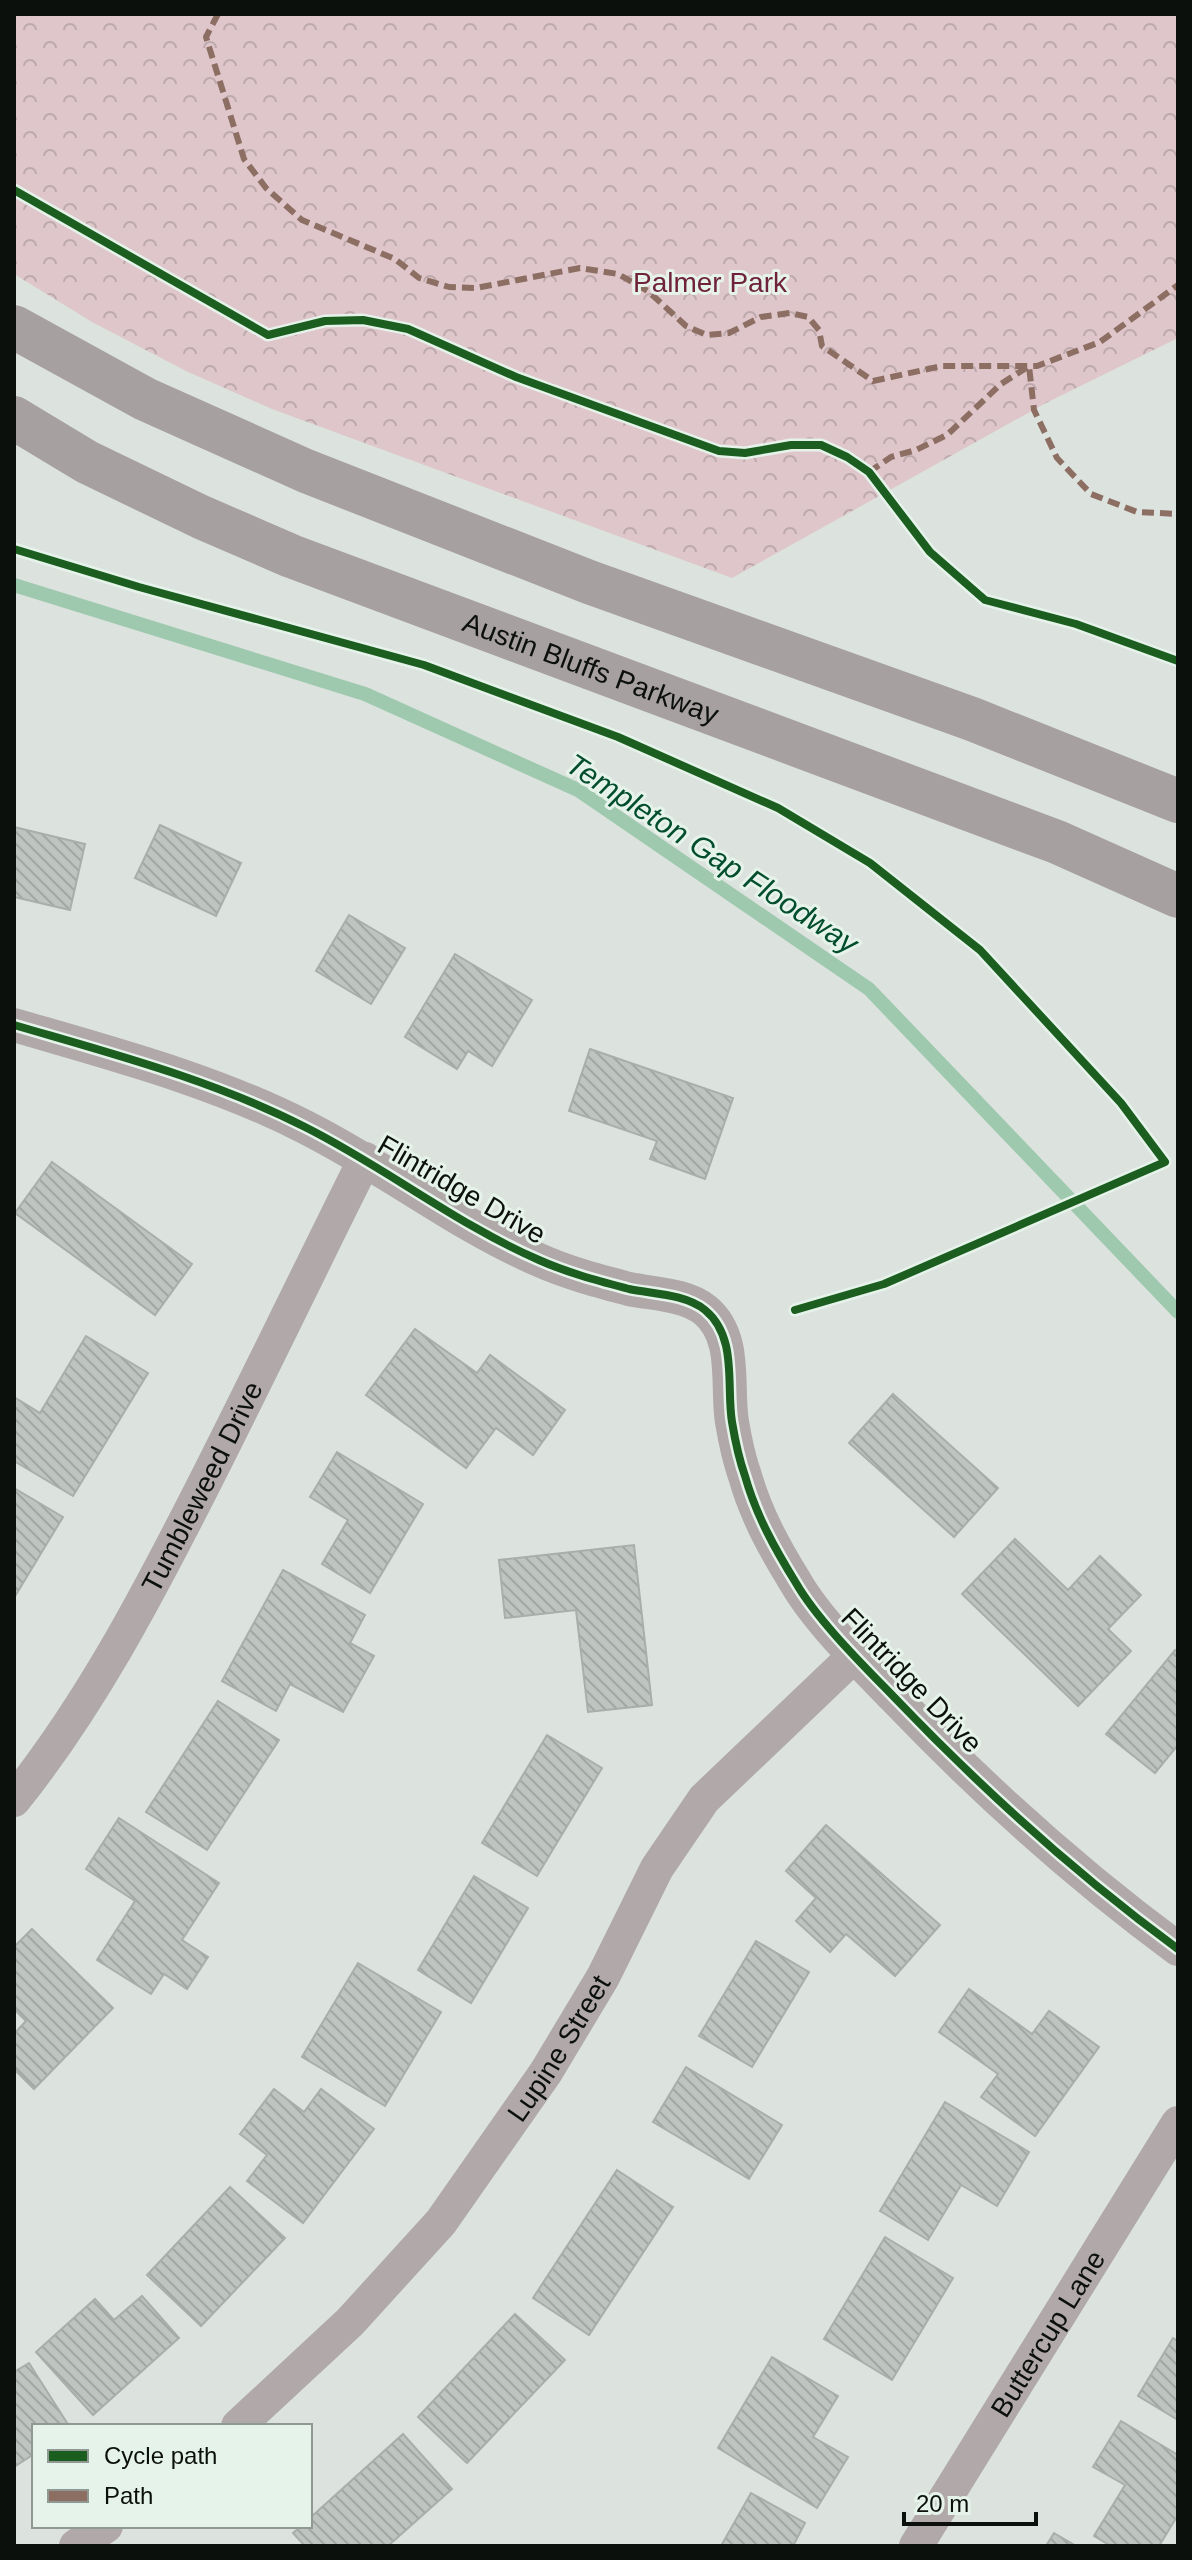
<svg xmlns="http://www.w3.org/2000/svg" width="1192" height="2560" font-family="Helvetica,sans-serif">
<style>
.park{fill:url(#park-crowns)}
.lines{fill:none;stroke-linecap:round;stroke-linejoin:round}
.stream{stroke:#9ec9ae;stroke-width:14}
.building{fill:url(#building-back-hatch);stroke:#a8aeaa;stroke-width:2}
.minor{stroke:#b0a8a9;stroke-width:34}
.primary{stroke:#a7a0a1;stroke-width:44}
.quiet{stroke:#8d6e63;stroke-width:6;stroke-dasharray:12 6;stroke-linecap:butt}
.cycleway-casing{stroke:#e6f3ea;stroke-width:13}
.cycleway{stroke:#1b5e20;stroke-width:8}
.labels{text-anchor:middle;stroke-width:6;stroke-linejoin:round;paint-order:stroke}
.park-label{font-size:28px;fill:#6e223b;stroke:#e6f3ea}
.street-label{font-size:28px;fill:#0c100d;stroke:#e6f3ea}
.water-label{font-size:30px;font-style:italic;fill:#024d2c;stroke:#e6f3ea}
</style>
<defs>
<pattern id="park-crowns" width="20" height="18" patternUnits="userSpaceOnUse" patternTransform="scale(2)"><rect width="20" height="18" fill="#dec6ca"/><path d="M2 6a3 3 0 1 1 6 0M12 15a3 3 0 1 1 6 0" fill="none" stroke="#bda9ac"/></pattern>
<pattern id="building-back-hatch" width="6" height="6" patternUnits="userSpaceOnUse" patternTransform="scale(2)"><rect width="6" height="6" fill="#bec4c0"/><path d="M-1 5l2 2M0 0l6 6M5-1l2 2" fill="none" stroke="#a2a7a4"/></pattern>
</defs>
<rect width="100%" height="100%" fill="#dce3de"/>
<path class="park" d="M14,14h1164v324l-132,65 -314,175 -460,-169 -86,-38 -94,-49 -78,-48z"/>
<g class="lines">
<path class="stream" d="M14,585l351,109 213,96 291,199 309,323"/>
</g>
<g class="building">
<path d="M160,825l81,38 -25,53 -81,-38z"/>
<path d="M14,827l71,17 -15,66 -56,-13z"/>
<path d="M349,915l56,33 -34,56 -55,-33z"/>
<path d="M455,954l77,46 -40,66 -24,-15 -11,18 -52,-32z"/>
<path d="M590,1049l143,49 -28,81 -55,-20 7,-18 -88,-30z"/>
<path d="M52,1162l140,102 -37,51 -140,-102z"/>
<path d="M415,1329l62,44 13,-18 75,55 -32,45 -37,-27 -30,40 -100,-73z"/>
<path d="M86,1336l62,37 -75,123 -59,-35v-64l26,16z"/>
<path d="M893,1394l105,94 -44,49 -105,-94z"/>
<path d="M337,1452l86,52 -53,89 -48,-29 26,-44 -38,-23z"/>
<path d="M14,1488l49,29 -49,81z"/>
<path d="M1015,1539l53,51 32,-34 41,39 -33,34 23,22 -53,55 -116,-112z"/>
<path d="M634,1545l18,160 -64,7 -12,-102 -71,8 -6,-58z"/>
<path d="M283,1570l82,45 -15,28 24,13 -31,56 -53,-28 -14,27 -54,-30z"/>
<path d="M1175,1650l3,2v93l-23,28 -49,-39z"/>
<path d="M218,1701l61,39 -72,110 -61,-38z"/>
<path d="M547,1735l55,33 -65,108 -55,-33z"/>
<path d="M119,1818l100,65 -37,57 26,17 -21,32 -23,-15 -13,20 -54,-34 38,-59 -49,-32z"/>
<path d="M826,1825l114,100 -45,51 -49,-42 -16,18 -34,-31 20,-23 -30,-27z"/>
<path d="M474,1876l54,32 -57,95 -53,-33z"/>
<path d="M32,1929l81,79 -79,81 -20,-20v-35l12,-13 -12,-12v-62z"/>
<path d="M756,1941l53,31 -57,95 -53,-31z"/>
<path d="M358,1963l83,49 -56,94 -83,-49z"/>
<path d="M969,1989l63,45 17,-23 50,36 -64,89 -54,-39 17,-23 -59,-42z"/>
<path d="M686,2067l96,58 -33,54 -96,-57z"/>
<path d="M274,2089l30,23 17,-23 53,40 -71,94 -56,-42 20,-26 -27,-21z"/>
<path d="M945,2102l84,50 -32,54 -36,-21 -33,55 -48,-29z"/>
<path d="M617,2170l56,37 -84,128 -56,-37z"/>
<path d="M230,2187l55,51 -84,88 -54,-51z"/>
<path d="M885,2237l68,41 -61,102 -68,-41z"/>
<path d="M142,2296l37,42 -86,77 -57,-63 59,-53 19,21z"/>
<path d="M515,2314l50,46 -98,103 -49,-46z"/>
<path d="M1173,2338l5,3v79l-40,-24z"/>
<path d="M772,2357l66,39 -25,41 35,20 -31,51 -99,-60z"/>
<path d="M29,2363l40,63h-35v28l-20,13v-95z"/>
<path d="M1121,2421l57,34v60l-19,31h-48l-17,-10 31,-51 -32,-18z"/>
<path d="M403,2434l49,55 -64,57h-83l-12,-13 8,-7h9v-8z"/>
<path d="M751,2493l54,30 -12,23h-72z"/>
<path d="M1054,2533l22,13h-30z"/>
</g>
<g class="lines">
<g class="minor">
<path d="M14,1025c99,29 199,55 291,102 80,40 151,97 234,133 29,13 60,21 90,29 24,5 56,5 76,21 33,27 21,76 27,112 3,18 7,37 13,54 11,39 30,73 51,107 22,38 67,82 98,114 87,91 182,177 284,252"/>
<path id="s1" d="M14,1800c76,-95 132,-202 187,-310 56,-110 109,-221 164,-331"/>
<path id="s2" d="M238,2426l112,-104 91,-100 105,-150 57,-95 54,-109 47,-69 150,-143"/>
<path d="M76,2546l30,-20"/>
<path id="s3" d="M916,2546l262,-423"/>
</g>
<g class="primary">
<path d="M14,327l131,72 161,72 283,111 383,137 206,82"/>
<path id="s4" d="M14,418l73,44 114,55 90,39 766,286 121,54"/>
</g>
<g class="quiet">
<path d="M218,14l-12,23 38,122 22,29 36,32 93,39 24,19 30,9 27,1 104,-20 38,6 30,17 38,35 21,9 22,-2 32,-16 29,-4 18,4 11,13 3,16 51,35 69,-15h95l63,-24 78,-57"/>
<path d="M869,472l22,-15 25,-7 31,-15 54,-51 28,-18 5,44 23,48 34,36 46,18 41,2"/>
</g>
<defs>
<g id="cycleway">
<path d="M14,190l254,145 57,-14 38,-1 45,9 108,48 203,74 26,2 46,-8h30l26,12 22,15 61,80 55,48 91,24 102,37"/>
<path d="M14,549l125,38 285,78 194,72 160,71 92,55 110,87 141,153 44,59 -281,122 -89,26"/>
<path d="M14,1025c99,29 199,55 291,102 80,40 151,97 234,133 29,13 60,21 90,29 24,5 56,5 76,21 33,27 21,76 27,112 3,18 7,37 13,54 11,39 30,73 51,107 22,38 67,82 98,114 87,91 182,177 284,252"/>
</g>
</defs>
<use href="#cycleway" class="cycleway-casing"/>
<use href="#cycleway" class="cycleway"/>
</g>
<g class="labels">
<g class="park-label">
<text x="710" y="292">Palmer Park</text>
</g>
<g class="street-label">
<text dy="10" stroke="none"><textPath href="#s4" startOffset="630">Austin Bluffs Parkway</textPath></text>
<text transform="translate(462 1189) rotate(30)" y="10">Flintridge Drive</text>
<text dy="10" stroke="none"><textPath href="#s1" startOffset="366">Tumbleweed Drive</textPath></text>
<text transform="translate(912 1680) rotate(46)" y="10">Flintridge Drive</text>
<text dy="10" stroke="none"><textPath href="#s2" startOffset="498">Lupine Street</textPath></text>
<text dy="10" stroke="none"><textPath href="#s3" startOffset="250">Buttercup Lane</textPath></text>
</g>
<g class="water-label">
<text transform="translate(712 854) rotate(33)" y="10">Templeton Gap Floodway</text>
</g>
</g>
<rect width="1192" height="2560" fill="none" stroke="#0c100d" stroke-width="32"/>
<rect x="32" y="2424" width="280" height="104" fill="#e6f3ea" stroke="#8f9892" stroke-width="2"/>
<rect x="48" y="2450" width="40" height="12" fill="#1b5e20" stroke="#8f9892" stroke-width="2"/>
<text x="104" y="2464" font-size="24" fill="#0c100d">Cycle path</text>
<rect x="48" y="2490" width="40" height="12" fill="#8d6e63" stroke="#8f9892" stroke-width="2"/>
<text x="104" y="2504" font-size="24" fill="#0c100d">Path</text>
<path d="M904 2512v12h132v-12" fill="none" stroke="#0c100d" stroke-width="4"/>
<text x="916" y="2512" font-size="24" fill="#0c100d" stroke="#e6f3ea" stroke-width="6" paint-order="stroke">20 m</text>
</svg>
